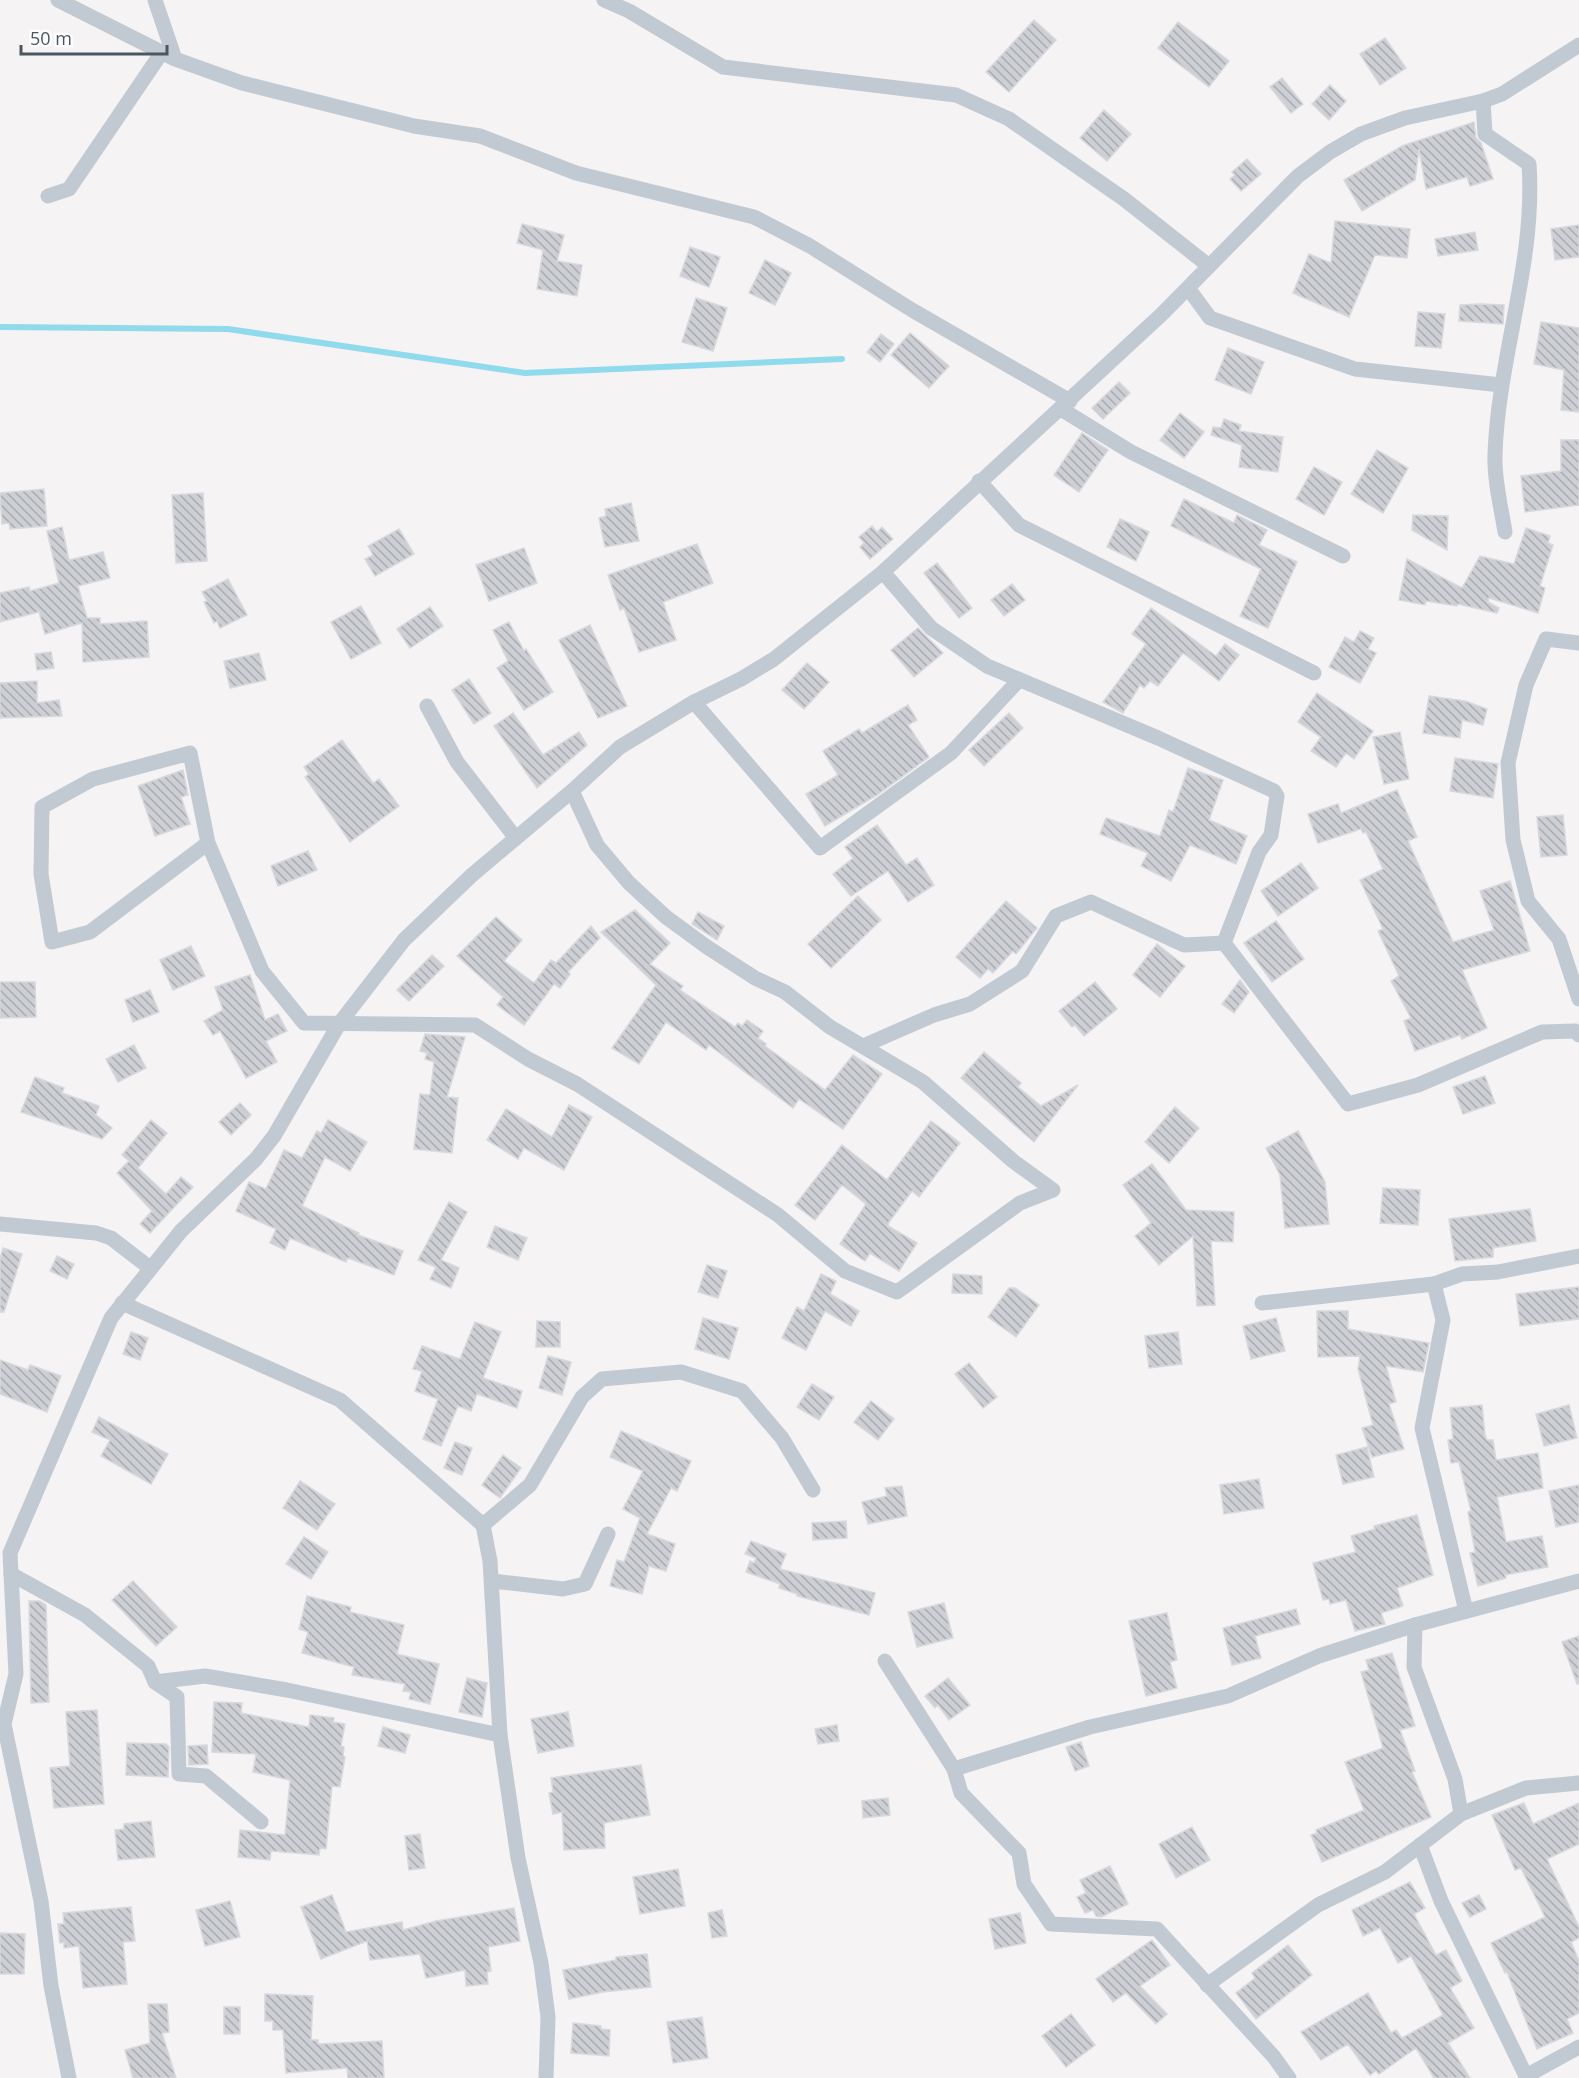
<svg xmlns="http://www.w3.org/2000/svg" width="1579" height="2078" font-family="'Open Sans',sans-serif">
<style>
.lines{fill:none;stroke-linecap:round;stroke-linejoin:round}
.stream{stroke:#90daee;stroke-width:6}
.building{fill:url(#building-back-hatch);stroke:#d7d9de;stroke-width:1.5}
.street{stroke:#c1cad2;stroke-width:15}
</style>
<defs>
<pattern id="building-back-hatch" width="6" height="6" patternUnits="userSpaceOnUse" patternTransform="scale(1.5)"><rect width="6" height="6" fill="#cdcfd5"/><path d="M-1 5l2 2M0 0l6 6M5-1l2 2" fill="none" stroke="#a8abb0"/></pattern>
</defs>
<rect width="100%" height="100%" fill="#f5f3f3"/>
<g class="lines">
<path class="stream" d="M0,327l228,2 297,44 317,-14"/>
</g>
<g class="building">
<path d="M1034,20l22,20 -47,52 -23,-20z"/>
<path d="M1178,22l51,39 -20,26 -51,-39z"/>
<path d="M1385,38l21,30 -26,17 -20,-31z"/>
<path d="M1282,78l21,26 -12,9 -21,-26z"/>
<path d="M1330,85l16,16 -17,19 -17,-16z"/>
<path d="M1104,110l27,24 -24,27 -27,-23z"/>
<path d="M1474,122l2,16 5,5 12,36 -23,7 -3,-9 -41,12 -7,-40 -4,31 -53,31 -18,-31 58,-34z"/>
<path d="M1247,159l14,15 -20,17 -11,-12 5,-4 -3,-3z"/>
<path d="M1335,221l75,8 -3,29 -32,-3 -26,62 -56,-24 16,-39 22,9z"/>
<path d="M522,224l42,11 -7,26 25,4 -5,31 -40,-7 6,-39 -26,-7z"/>
<path d="M1579,225v32l-24,3 -4,-31z"/>
<path d="M1475,232l3,18 -40,6 -3,-17z"/>
<path d="M690,247l30,10 -11,30 -29,-11z"/>
<path d="M765,260l26,13 -16,32 -26,-12z"/>
<path d="M696,298l31,10 -14,43 -31,-9z"/>
<path d="M1480,304l24,1 -1,19 -44,-3 1,-16z"/>
<path d="M1418,312l27,2 -4,34 -26,-2z"/>
<path d="M1541,322l38,6v84l-18,-2 3,-40 -30,-6z"/>
<path d="M910,333l39,33 -20,22 -38,-33z"/>
<path d="M881,334l13,10 -14,18 -13,-10z"/>
<path d="M1228,348l36,14 -13,32 -36,-14z"/>
<path d="M1119,382l11,11 -27,26 -11,-11z"/>
<path d="M1180,413l24,19 -20,26 -24,-18z"/>
<path d="M1224,419l17,6 -2,6 44,6 -5,35 -39,-5 3,-22 -31,-10 2,-8 8,1z"/>
<path d="M1082,433l26,17 -29,42 -25,-17z"/>
<path d="M1561,440h18v65l-54,7 -4,-36 40,-5z"/>
<path d="M1377,450l31,18 -25,45 -32,-19z"/>
<path d="M1314,467l28,15 -18,33 -28,-16z"/>
<path d="M44,489l3,37 -37,3 -1,-6 -7,1 -2,-31z"/>
<path d="M203,493l4,68 -31,2 -4,-68z"/>
<path d="M1184,499l50,24 3,-8 30,15 -8,15 38,17 -29,66 -28,-12 21,-47 -90,-43z"/>
<path d="M631,503l8,38 -34,6 -6,-29 7,-2 -1,-7z"/>
<path d="M1413,515l35,1 -1,34 -35,-20z"/>
<path d="M1120,519l29,13 -13,29 -29,-14z"/>
<path d="M872,526l5,6 5,-5 11,12 -23,20 -10,-12 4,-4 -5,-6z"/>
<path d="M62,527l7,33 34,-8 7,26 -32,8 9,32h13v6l47,-3 2,36 -66,5 -1,-39 -37,11 -6,-22 -39,10v-29l29,-6 1,4 29,-8 -12,-52z"/>
<path d="M1526,528l24,8 -2,7 5,2 -13,41 5,2 -7,25 -49,-15 -1,4 11,6 -2,5 -39,-9 -1,2 -31,-5 -1,4 -26,-5 8,-41 55,29 18,-32 34,8z"/>
<path d="M399,529l15,25 -39,22 -10,-17 8,-4 -5,-9z"/>
<path d="M697,544l16,39 -50,19 13,38 -37,12 -15,-44 -4,2 -12,-35z"/>
<path d="M524,548l13,35 -48,18 -13,-36z"/>
<path d="M937,563l35,45 -13,10 -35,-45z"/>
<path d="M228,579l19,36 -27,13 -3,-7 -3,2 -10,-21 3,-1 -5,-9z"/>
<path d="M1012,584l13,16 -21,16 -13,-16z"/>
<path d="M361,606l20,37 -30,16 -20,-37z"/>
<path d="M430,607l13,19 -33,22 -13,-19z"/>
<path d="M1151,608l65,48 9,-12 14,11 -20,26 -36,-28 -25,33 -8,-5 -6,7 -4,-3 -17,28 -20,-11 43,-58 -14,-10z"/>
<path d="M509,622l15,29 2,-2 27,43 -29,18 -27,-42 11,-7 -15,-31z"/>
<path d="M590,625l37,81 -29,12 -39,-78z"/>
<path d="M918,628l25,25 -29,24 -23,-27z"/>
<path d="M1360,631l14,7 -6,11 8,4 -16,30 -31,-16 16,-30 9,5z"/>
<path d="M51,652l3,16 -17,2 -2,-16z"/>
<path d="M259,653l7,27 -36,8 -6,-27z"/>
<path d="M807,663l22,19 -25,27 -22,-19z"/>
<path d="M469,679l22,34 -17,11 -22,-34z"/>
<path d="M37,681v22l22,-3 3,16 -62,2v-35z"/>
<path d="M1317,693l56,38 -19,28 -8,-6 -10,14 -25,-16 10,-14 -23,-15z"/>
<path d="M1429,696l36,5 22,8 -4,16 -21,-5 -2,18 -37,-5z"/>
<path d="M908,705l9,15 -9,5 21,32 -52,38 -52,31 -19,-32 32,-19 -15,-24 36,-22 3,4z"/>
<path d="M513,713l30,42 36,-23 8,13 -50,43 -43,-62z"/>
<path d="M1009,713l14,15 -39,38 -15,-16z"/>
<path d="M1400,732l9,47 -25,5 -11,-47z"/>
<path d="M342,740l31,43 6,-4 20,27 -49,36 -45,-65 4,-3 -5,-7z"/>
<path d="M1455,758l43,6 -5,34 -43,-7z"/>
<path d="M1188,768l35,12 -14,40 38,16 -11,28 -46,-19 -19,36 -30,-15 7,-13 -48,-19 6,-16 54,18 9,-26 4,2z"/>
<path d="M183,770l5,25 -7,2 9,27 -35,12 -17,-50z"/>
<path d="M1397,790l20,47 -9,4 45,101 41,-12 -14,-39 30,-10 20,70 -68,19 25,58 -25,11 -2,-4 -45,16 -11,-30 7,-3 -20,-37 8,-5 -21,-45 5,-2 -23,-49 23,-11 -17,-37 -3,1 -2,-4 -43,14 -10,-29 30,-10 3,9z"/>
<path d="M1563,815l4,40 -26,2 -4,-40z"/>
<path d="M877,825l29,40 11,-7 17,27 -26,17 -20,-31 -37,25 -18,-22 20,-16 -8,-11z"/>
<path d="M308,851l9,19 -39,16 -7,-20z"/>
<path d="M1301,863l17,25 -40,28 -17,-25z"/>
<path d="M858,896l23,24 -50,48 -23,-24z"/>
<path d="M1006,901l31,27 -21,26 -3,-3 -20,22 -5,-4 -8,9 -24,-21z"/>
<path d="M635,910l35,33 -20,21 33,22 -3,4 55,37 3,-4 4,3 5,-6 16,11 -5,7 8,6 -1,2 60,44 28,-35 29,19 -39,55 -44,-30 -6,9 -84,-63 -3,5 -40,-28 -27,42 -27,-16 44,-63 -55,-53z"/>
<path d="M698,912l26,14 -7,14 -25,-16z"/>
<path d="M496,917l26,23 -18,21 30,22 17,-23 5,3 35,-37 9,12 -32,34 2,2 -10,14 -6,-4 -30,41 -27,-20 6,-8 -46,-41z"/>
<path d="M1276,921l28,38 -32,23 -28,-39z"/>
<path d="M1157,944l28,22 -25,31 -27,-22z"/>
<path d="M191,946l14,30 -32,14 -13,-30z"/>
<path d="M432,955l12,11 -35,35 -12,-11z"/>
<path d="M250,975l15,45 13,-6 9,17 -21,10 11,21 -31,16 -26,-47 -7,4 -9,-14 19,-11 -8,-23z"/>
<path d="M1240,980l9,12 -15,21 -12,-9z"/>
<path d="M0,982h35l1,35 -36,1z"/>
<path d="M1095,982l22,27 -33,27 -9,-11 -3,2 -13,-16z"/>
<path d="M150,990l9,22 -26,10 -8,-22z"/>
<path d="M425,1034l40,3 -18,60 11,1 -6,55 -38,-4 6,-55 10,1 4,-33 -9,-3 2,-6 -7,-2z"/>
<path d="M134,1045l12,23 -28,14 -12,-23z"/>
<path d="M984,1052l37,31 -3,4 23,19 37,-21 -44,57 -73,-64z"/>
<path d="M1485,1076l10,27 -32,11 -10,-27z"/>
<path d="M35,1077l29,11 -2,5 37,13 -3,9 16,13 -10,11 -81,-27z"/>
<path d="M240,1103l11,12 -20,20 -12,-13z"/>
<path d="M569,1105l23,12 -28,53 -40,-22 -6,11 -31,-19 19,-31 46,28z"/>
<path d="M1175,1107l24,21 -30,35 -24,-21z"/>
<path d="M151,1120l16,13 -29,35 28,26 15,-17 12,10 -43,46 -10,-9 12,-13 -35,-38 12,-12 -7,-6z"/>
<path d="M328,1120l39,22 -17,29 -25,-14 -23,49 57,27 -1,2 45,16 -9,24 -46,-17 -2,4 -56,-24 -5,12 -15,-7 6,-14 -40,-18 13,-29 17,7 18,-39 18,8 15,-27 4,2z"/>
<path d="M931,1121l29,22 -41,54 -7,-6 -23,31 -1,4 29,17 -18,28 -29,-18 -5,8 -25,-17 26,-40 -24,-19 -27,35 -20,-15 47,-60 45,35z"/>
<path d="M1298,1131l27,51 4,42 -44,4 -5,-53 -14,-27z"/>
<path d="M1152,1164l34,46 48,2 -1,30 -22,-1 4,64 -18,1 -4,-70 -34,29 -24,-29 16,-13 -28,-38z"/>
<path d="M1383,1188l37,2 -2,35 -38,-2z"/>
<path d="M449,1202l18,10 -26,48 18,8 -8,20 -21,-9 6,-12 -18,-7z"/>
<path d="M1530,1209l6,32 -43,7v9l-38,4 -6,-42z"/>
<path d="M495,1226l32,12 -9,22 -31,-13z"/>
<path d="M3,1248l19,6 -18,58h-4v-53z"/>
<path d="M57,1256l17,8 -7,15 -17,-8z"/>
<path d="M707,1265l20,6 -9,27 -20,-6z"/>
<path d="M821,1274l15,7 -6,13 29,17 -8,15 -26,-15 -19,39 -24,-12 15,-31 7,4z"/>
<path d="M953,1274l29,2v18l-30,-1z"/>
<path d="M1579,1287v32l-59,7 -4,-32z"/>
<path d="M1009,1288h6l24,17 -23,32 -28,-20z"/>
<path d="M1317,1311h31v18l81,14 -6,29 -37,-6 10,36 -7,2 15,45 -32,8 -10,-29 11,-3 -15,-56 2,-13 -42,1z"/>
<path d="M703,1318l35,10 -9,31 -34,-10z"/>
<path d="M1276,1318l9,33 -34,8 -8,-33z"/>
<path d="M537,1321l23,1v25h-24z"/>
<path d="M475,1322l26,10 -18,46 39,13 -5,17 -40,-14 -6,17 -13,-5 -17,40 -18,-7 15,-40 -23,-8 7,-20 -9,-2 9,-23 38,13z"/>
<path d="M131,1332l17,6 -8,22 -17,-6z"/>
<path d="M1178,1332l4,32 -33,4 -4,-32z"/>
<path d="M548,1356l23,6 -9,33 -23,-7z"/>
<path d="M0,1360l28,10 2,-5 31,11 -14,36 -47,-18z"/>
<path d="M969,1363l28,34 -14,11 -28,-34z"/>
<path d="M812,1384l22,13 -15,23 -22,-13z"/>
<path d="M871,1401l23,18 -16,21 -24,-18z"/>
<path d="M1482,1405l3,30 2,5h6l3,20 42,-7 5,35 -46,9 9,45 36,-6 6,31 -43,8 1,3 -28,8 -8,-33 5,-1 -7,-40 3,-1 -12,-49 -8,1 -3,-23 5,-1 -3,-31z"/>
<path d="M1569,1405l8,33 -33,8 -8,-32z"/>
<path d="M99,1417l69,37 -17,30 -50,-28 9,-16 -18,-8z"/>
<path d="M621,1431l70,30 -14,30 -6,-3 -24,46 28,10 -9,27 -17,-5 -7,28 -32,-8 7,-26 7,2 16,-44 -17,-9 20,-38 -33,-14z"/>
<path d="M455,1442l17,6 -10,27 -18,-7z"/>
<path d="M1367,1447l7,30 -31,7 -7,-29z"/>
<path d="M503,1455l18,13 -21,30 -18,-13z"/>
<path d="M1259,1479l5,29 -40,6 -4,-29z"/>
<path d="M300,1481l35,23 -18,26 -34,-22z"/>
<path d="M1579,1485v37l-23,5 -7,-36z"/>
<path d="M902,1486l5,30 -39,8 -6,-22 25,-6 -2,-8z"/>
<path d="M1417,1515l16,60 -36,13 6,18 -22,7 4,11 -30,7 -9,-31 -16,4 -1,-5 -6,1 -10,-37 43,-11 -5,-16 24,-7 -1,-3z"/>
<path d="M846,1521l1,17 -34,2 -1,-17z"/>
<path d="M304,1537l24,15 -17,27 -25,-15z"/>
<path d="M751,1541l35,13 -6,15 95,24 -6,22 -72,-19v-2l-18,-6 1,-4 -34,-12 4,-11 4,2 2,-5 -11,-4z"/>
<path d="M133,1581l44,46 -21,19 -44,-46z"/>
<path d="M307,1596l44,11 -1,5 54,13 -7,29 42,10 -9,40 -21,-5 2,-7 -8,-1 2,-7 -53,-9 2,-8 -52,-14 6,-21 -9,-3z"/>
<path d="M29,1601h11l6,4 3,97 -18,1z"/>
<path d="M944,1603l9,35 -36,9 -9,-35z"/>
<path d="M1296,1609l4,15 -45,12 6,22 -29,7 -9,-37z"/>
<path d="M1167,1613l10,47 -7,2 7,26 -31,8 -17,-75z"/>
<path d="M1579,1636v48h-2l-15,-42z"/>
<path d="M1392,1653l23,73 -15,4 15,41 -3,1 19,45 -109,45 -11,-27 6,-2 -1,-3 48,-20 -19,-48 38,-14 -22,-76 8,-2 -3,-10z"/>
<path d="M467,1678l20,5 -5,34 -23,-5z"/>
<path d="M948,1678l22,27 -21,15 -11,-15 -3,3 -10,-12z"/>
<path d="M214,1702l28,1 -1,10 68,14 1,-12 24,3 -1,4 12,2 -4,22 3,1 -1,9 2,1 -5,30 -8,-1 -6,63 -6,-1 -1,7 -48,-4 -1,9 -32,-3 2,-27 45,5 5,-55 -37,-8 3,-18 -44,-2z"/>
<path d="M97,1710l7,94 -50,4 -4,-40 20,-2 -4,-54z"/>
<path d="M568,1712l6,34 -36,7 -7,-34z"/>
<path d="M837,1725l2,16 -21,3 -3,-15z"/>
<path d="M383,1727l27,8 -5,18 -27,-7z"/>
<path d="M1081,1742l8,24 -14,5 -9,-24z"/>
<path d="M127,1743l39,1 3,3 -1,30 -42,-2z"/>
<path d="M207,1745l1,19 -19,1 -1,-19z"/>
<path d="M641,1765l9,50 -46,8 1,25 -41,2 -2,-38 -9,2 -4,-21 4,-1 -2,-14z"/>
<path d="M888,1798l2,17 -27,3 -1,-17z"/>
<path d="M1524,1803l9,21 46,-21v41l-32,15 32,68v11l-8,4 8,19v52l-12,6 6,14 -36,16 -30,-77 -2,1 -14,-30 54,-26 -24,-49 -6,2 -23,-55z"/>
<path d="M151,1821l4,36 -37,3 -3,-30 9,-1v-5z"/>
<path d="M1192,1827l18,33 -34,18 -17,-34z"/>
<path d="M420,1834l5,34 -16,2 -4,-34z"/>
<path d="M1110,1866l18,38 -27,13 -5,-1 -3,-6 -8,3 -8,-16 9,-4 -6,-13z"/>
<path d="M678,1869l7,37 -45,8 -7,-37z"/>
<path d="M1410,1882l15,26 -11,6 22,41 10,-5 16,31 -12,7 24,40 -26,15 22,35h-36l-18,-30 -37,26 -3,-3 -6,4 -22,-31 -27,16 -20,-28 67,-39 23,40 5,-3 6,8 41,-23 -32,-59 -13,7 -18,-35 -17,8 -11,-26z"/>
<path d="M332,1895l14,37 56,-10 1,8 33,-9 78,-13 6,33 -32,6 3,24 -4,1 1,12 -22,2 -1,-16 -39,8 -6,-24 -50,6 -3,-19 -46,18 -20,-52z"/>
<path d="M1479,1895l7,14 -16,8 -8,-14z"/>
<path d="M230,1901l10,36 -35,9 -9,-36z"/>
<path d="M131,1907l4,34 -12,1 4,42 -44,4 -4,-42 -15,2v-6l-4,1 -2,-19h6l-1,-11z"/>
<path d="M722,1910l5,26 -15,2 -4,-25z"/>
<path d="M1020,1913l6,30 -31,6 -6,-30z"/>
<path d="M0,1933l25,1 -1,40h-24z"/>
<path d="M1152,1940l18,25 -30,21 27,28 -11,10 -30,-31 -13,9 -17,-23z"/>
<path d="M1288,1945l24,30 -56,44 -20,-26 19,-15 -3,-5z"/>
<path d="M647,1954l4,33 -48,5 -34,7 -6,-29 53,-10v-3z"/>
<path d="M265,1994l48,2 -2,44h7v4l64,-3 2,37h-36l-1,-10 -61,5 -3,-43h-10v-9h-8z"/>
<path d="M148,2004h19l2,28 -7,1 14,45h-43l-8,-28 25,-7z"/>
<rect x="224" y="2007" width="16" height="27"/>
<path d="M1071,2014l24,31 -29,22 -24,-31z"/>
<path d="M702,2017l6,41 -35,5 -6,-41z"/>
<path d="M573,2023l28,3v3l9,1 -1,26 -38,-3z"/>
</g>
<g class="lines">
<g class="street">
<path d="M58,0l117,59 67,24 172,43 66,10 96,37 178,44 56,29 102,64 158,91"/>
<path d="M155,0l20,59"/>
<path d="M604,0l25,11 94,56 233,28 53,24 115,80 85,67"/>
<path d="M1483,101l2,33 44,30c7,99 -31,192 -34,291 -1,25 6,52 10,77"/>
<path d="M48,196l21,-7 93,-137"/>
<path d="M1188,288l22,30 145,51 146,16"/>
<path d="M1061,409l70,43 212,104"/>
<path d="M979,481l40,44 295,148"/>
<path d="M883,572l48,56 56,38 171,72 116,53 3,5 -6,39 -12,17 -35,91 124,161 70,-19 124,-53 33,-1 4,4"/>
<path d="M1579,643l-33,-4 -20,46 -18,78 5,77 15,61 31,38 20,60"/>
<path d="M694,702l126,146 131,-95 68,-73"/>
<path d="M427,706l30,56 58,75"/>
<path d="M208,843l-118,89 -38,10 -11,-68 1,-67 51,-28 97,-26 18,90 54,128 42,52 171,2 53,34 49,25 201,131 67,56 52,21 123,-89 33,-13 -40,-29 -90,-79 -93,-55 -45,-35 -30,-14 -48,-31 -41,-30 -37,-34 -32,-38 -25,-54"/>
<path d="M863,1046l71,-31 36,-11 52,-33 34,-55 35,-14 93,43 40,-2"/>
<path d="M0,1224l96,9 15,5 39,30"/>
<path d="M122,1303l218,97 143,125 7,36 10,174 18,123 23,105 7,54 -2,61"/>
<path d="M1262,1303l172,-19"/>
<path d="M483,1525l47,-40 52,-88 20,-18 79,-7 61,19 40,47 31,52"/>
<path d="M11,1574l74,41 63,51 7,16 22,15 2,77 27,2 55,46"/>
<path d="M492,1581l71,8 22,-5 23,-50"/>
<path d="M1466,1611l-44,-183 21,-108 -9,-36 28,-10 36,-2 81,-16"/>
<path d="M885,1661l69,108 136,-42 138,-31 91,-40 96,-31"/>
<path d="M155,1682l50,-6 82,14 213,45"/>
<path d="M0,1724h4l12,-50 -6,-121 101,-235 70,-87 75,-72 18,-23 65,-112 65,-84 68,-65 100,-84 48,-44 74,-45 47,-23 33,-20 109,-87 279,-258 136,-138 32,-24 31,-18 44,-16 78,-17 19,-7 77,-49"/>
<path d="M4,1724l37,177 10,85 18,92"/>
<path d="M954,1769l7,24 58,60 5,31 27,40 106,5 117,128 15,21"/>
<path d="M1461,1814l65,-26 53,-5"/>
<path d="M1420,1845l21,56 85,175 53,-29"/>
<path d="M1207,1985l111,-80 67,-33 76,-58 -6,-35 -41,-112 1,-42 164,-44"/>
</g>
</g>
<path d="M21 45v9h146v-9" fill="none" stroke="#4a5661" stroke-width="3"/>
<text x="30" y="45" font-size="18" fill="#4a5661" stroke="#ffffff" stroke-width="4.5" paint-order="stroke">50 m</text>
</svg>
